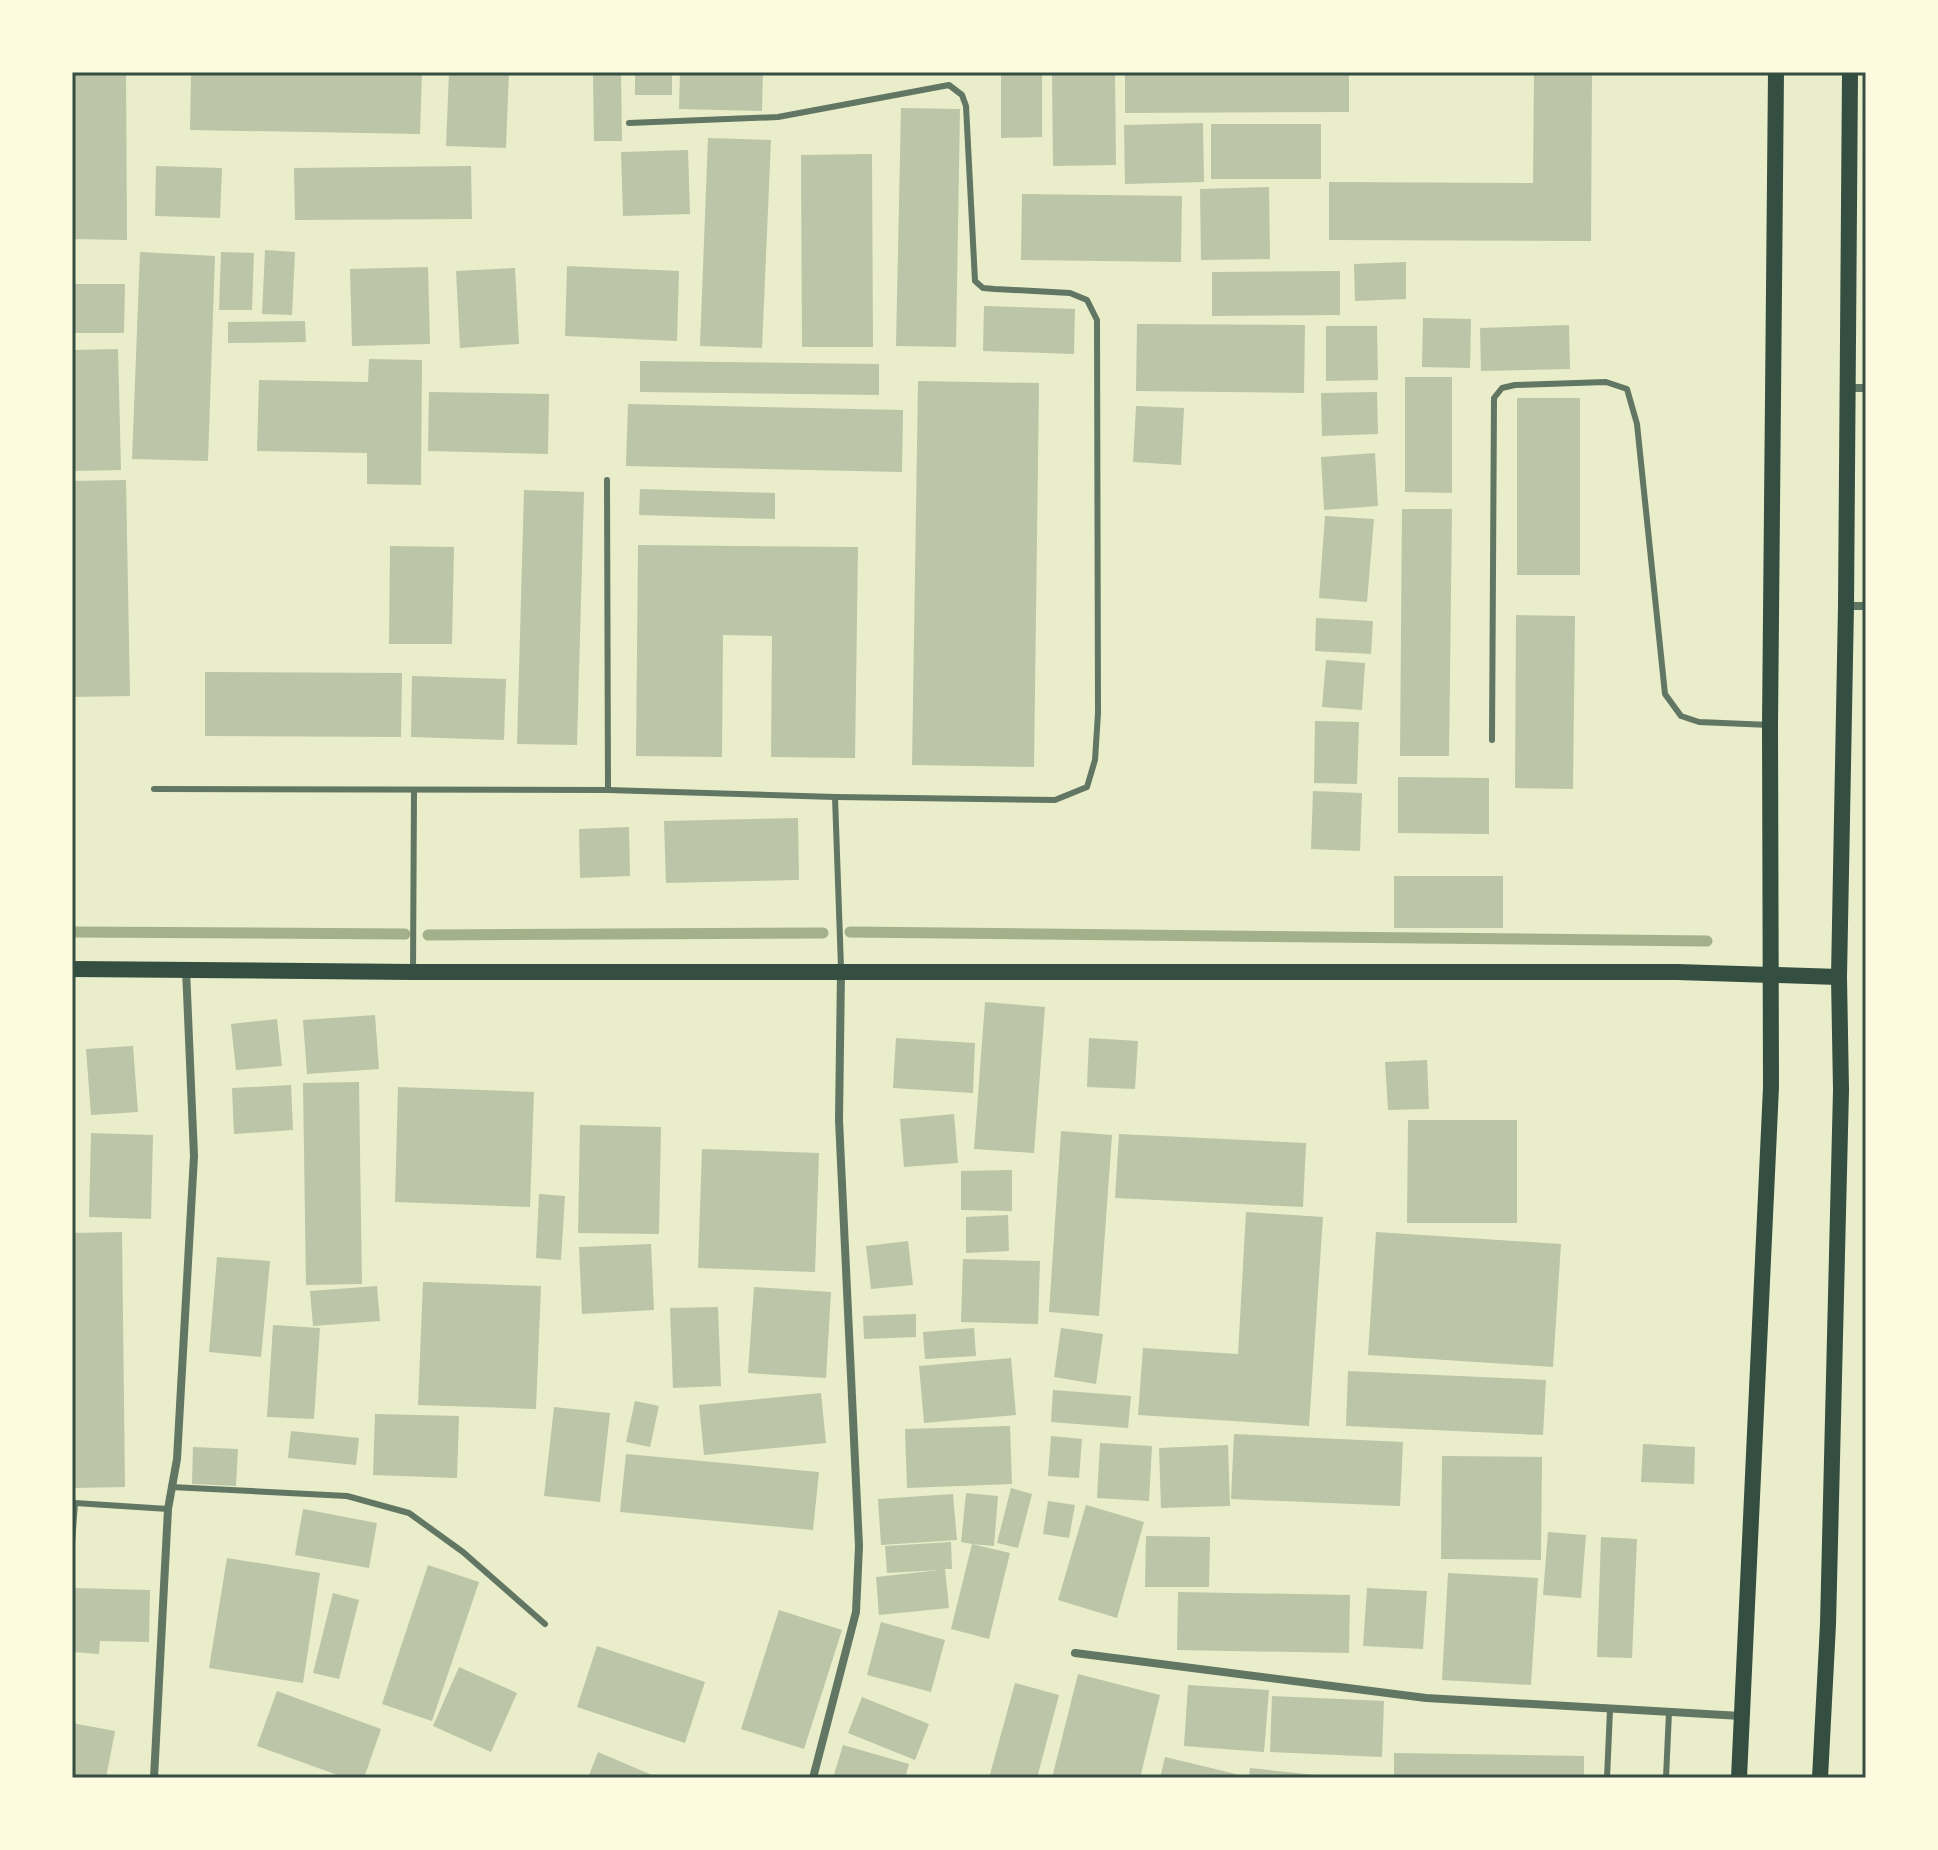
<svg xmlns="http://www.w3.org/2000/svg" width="1938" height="1850" font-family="Jost,sans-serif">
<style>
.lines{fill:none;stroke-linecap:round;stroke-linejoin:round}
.stream{stroke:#a3b18a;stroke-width:11}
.building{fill:#bcc5a7}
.service{stroke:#617663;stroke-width:6}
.minor{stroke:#617663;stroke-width:8}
.secondary{stroke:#344e41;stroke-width:16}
.neatline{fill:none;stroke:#344e41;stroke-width:3}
</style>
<rect width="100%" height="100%" fill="#e9edc9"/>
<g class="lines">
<g class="stream">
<path d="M72,932l333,2"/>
<path d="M850,932l857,9"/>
<path d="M428,935l395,-2"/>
</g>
</g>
<g class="building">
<path d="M72,72h54l1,168 -55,-1z"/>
<path d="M191,72h231l-2,62 -230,-4z"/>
<path d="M449,72h60l-3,76 -60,-2z"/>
<path d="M593,72h28l1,69h-28z"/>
<rect x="635" y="72" width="37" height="23"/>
<path d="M680,72h83l-1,39 -83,-2z"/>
<path d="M1001,72h41v65l-41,1z"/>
<path d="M1052,72h63l1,93 -63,1z"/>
<path d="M1125,72h224v40l-224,1z"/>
<path d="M1534,72h58l-1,169 -262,-1v-58l204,1z"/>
<path d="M901,108l59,1 -4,238 -60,-1z"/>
<path d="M1203,123l1,59 -79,2 -1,-59z"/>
<rect x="1211" y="124" width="110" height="55"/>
<path d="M708,138l63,2 -9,208 -62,-2z"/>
<path d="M688,150l2,64 -67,2 -2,-64z"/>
<path d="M872,154l1,193h-71l-1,-192z"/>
<path d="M156,166l66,2 -2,50 -65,-2z"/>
<path d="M471,166l1,53 -177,1 -1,-52z"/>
<path d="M1269,187l1,72 -69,1 -1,-71z"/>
<path d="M1022,194l160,2 -1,66 -160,-2z"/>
<path d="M265,250l30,2 -3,63 -30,-1z"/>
<path d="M140,252l75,4 -7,205 -76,-2z"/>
<path d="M221,252l33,1 -2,57h-33z"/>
<path d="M1406,262v37l-51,2 -1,-37z"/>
<path d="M567,266l112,5 -2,70 -112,-5z"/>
<path d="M428,267l2,77 -78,2 -2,-77z"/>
<path d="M515,268l4,76 -59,4 -4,-77z"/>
<path d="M1340,271v44l-128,1v-44z"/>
<path d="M72,284h53l-1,49h-52z"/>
<path d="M984,306l91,3 -1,45 -91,-3z"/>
<path d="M1423,318l48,1 -1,49 -48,-1z"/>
<path d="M305,321l1,21 -78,1v-21z"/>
<path d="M1137,324l168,1 -1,68 -168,-2z"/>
<path d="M1569,325l1,44 -89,2 -1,-43z"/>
<path d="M1326,326h51l1,54 -52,1z"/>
<path d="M118,349l3,121 -49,1v-121z"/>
<path d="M369,359l53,1 -1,125 -54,-1v-31l-110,-2 2,-71 109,2z"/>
<path d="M640,361l239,3v31l-239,-3z"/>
<path d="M1405,377h47v116l-47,-1z"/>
<path d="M918,381l121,2 -5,384 -122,-2z"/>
<path d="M429,392l120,2 -1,60 -120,-3z"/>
<path d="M1377,392l1,42 -56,2 -1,-43z"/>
<rect x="1517" y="398" width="63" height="177"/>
<path d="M628,404l275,6 -1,62 -276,-6z"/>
<path d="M1136,406l48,2 -3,57 -48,-3z"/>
<path d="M1375,453l3,53 -54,4 -3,-53z"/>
<path d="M126,480l4,216 -58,1v-216z"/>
<path d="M640,489l135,4v26l-136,-4z"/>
<path d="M524,490l60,2 -7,253 -60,-1z"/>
<path d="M1402,509h50l-3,247h-49z"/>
<path d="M1325,516l49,3 -7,83 -48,-4z"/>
<path d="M638,545l220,2 -3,211 -84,-1 1,-121 -49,-1 -1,122 -86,-1z"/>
<path d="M390,546l64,1 -2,97h-63z"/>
<path d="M1516,615l59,1 -2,173 -58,-1z"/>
<path d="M1316,618l57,3 -2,33 -56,-3z"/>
<path d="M1326,660l39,3 -3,47 -40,-3z"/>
<path d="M205,672l197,1 -1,64 -196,-1z"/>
<path d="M412,676l94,3 -2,61 -93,-3z"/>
<path d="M1315,721l44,1 -2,62 -43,-1z"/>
<path d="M1398,777l91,1v56l-91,-1z"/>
<path d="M1313,791l49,2 -2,58 -49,-2z"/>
<path d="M798,818l1,62 -133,3 -2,-62z"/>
<path d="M629,827l1,49 -50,2 -1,-49z"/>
<rect x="1394" y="876" width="109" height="52"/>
<path d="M985,1002l60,5 -11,146 -60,-4z"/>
<path d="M375,1015l4,54 -72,5 -4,-54z"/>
<path d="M277,1019l5,47 -46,4 -5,-46z"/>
<path d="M896,1038l79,5 -2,50 -80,-5z"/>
<path d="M1089,1038l49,3 -3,48 -48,-2z"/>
<path d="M133,1046l5,66 -47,3 -5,-66z"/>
<path d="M1427,1060l2,49 -41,1 -3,-48z"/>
<path d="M359,1082l3,202 -56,1 -3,-202z"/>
<path d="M291,1085l2,45 -59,4 -2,-46z"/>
<path d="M398,1087l136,5 -4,115 -135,-5z"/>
<path d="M954,1114l4,49 -54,4 -4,-48z"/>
<path d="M1408,1120h109v103h-110z"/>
<path d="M580,1125l81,2 -2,107 -81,-1z"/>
<path d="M1061,1131l51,4 -13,181 -50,-4z"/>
<path d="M91,1133l62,2 -2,84 -62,-2z"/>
<path d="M1119,1134l187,9 -3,64 -188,-9z"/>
<path d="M702,1149l117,4 -4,119 -117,-4z"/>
<path d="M1012,1170v41l-51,-1v-39z"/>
<path d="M539,1194l26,2 -4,64 -25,-2z"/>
<path d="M1246,1212l77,5 -14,209 -171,-11 5,-67 95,6z"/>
<path d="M1008,1215l1,36 -43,2v-36z"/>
<path d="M122,1232l3,255 -53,1v-255z"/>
<path d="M1376,1232l185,12 -8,123 -185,-12z"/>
<path d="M908,1241l5,44 -42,4 -5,-43z"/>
<path d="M651,1244l3,66 -72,4 -3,-67z"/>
<path d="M217,1257l53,4 -9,96 -52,-5z"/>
<path d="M963,1259l77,2 -2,63 -77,-2z"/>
<path d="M423,1282l118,4 -5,123 -118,-4z"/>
<path d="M377,1286l3,35 -67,5 -3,-35z"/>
<path d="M754,1287l77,5 -5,86 -78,-5z"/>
<path d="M718,1307l3,79 -48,2 -3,-80z"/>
<path d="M916,1314v23l-52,2 -1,-23z"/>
<path d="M273,1325l47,3 -6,91 -47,-2z"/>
<path d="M974,1328l2,28 -51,3 -2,-27z"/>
<path d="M1061,1328l42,6 -7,50 -42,-7z"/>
<path d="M1011,1358l5,57 -92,8 -5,-57z"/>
<path d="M1348,1371l198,9 -3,55 -197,-9z"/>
<path d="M1053,1390l78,6 -3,32 -77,-6z"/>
<path d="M821,1393l5,50 -122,12 -5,-50z"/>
<path d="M635,1401l24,5 -9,41 -24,-5z"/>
<path d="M554,1407l56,6 -10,89 -56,-6z"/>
<path d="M375,1414l84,2 -2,62 -84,-3z"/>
<path d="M1010,1426l2,58 -105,4 -2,-59z"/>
<path d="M291,1431l68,7 -3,27 -68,-7z"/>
<path d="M1234,1434l169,8 -3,64 -169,-7z"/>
<path d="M1051,1436l31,3 -3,39 -31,-2z"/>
<path d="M1100,1443l52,3 -3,55 -52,-3z"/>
<path d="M1643,1444l52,3 -1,37 -53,-2z"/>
<path d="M1228,1445l2,61 -69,2 -2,-60z"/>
<path d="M193,1447l45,2 -2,37 -44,-2z"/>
<path d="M626,1454l193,18 -6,58 -193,-18z"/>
<path d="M1442,1456l100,1 -1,103 -100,-1z"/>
<path d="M1011,1488l21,6 -14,54 -21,-5z"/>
<path d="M966,1493l32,3 -4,50 -22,-2 38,9 -21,86 -38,-10 21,-85 -11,-2z"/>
<path d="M953,1494l4,46 -76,5 -3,-46z"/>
<path d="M1048,1501l27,4 -6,33 -26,-4z"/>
<path d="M1086,1505l58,17 -27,96 -59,-18z"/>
<path d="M303,1509l74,14 -8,45 -74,-13z"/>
<path d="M1548,1532l38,3 -5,63 -38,-3z"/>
<path d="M1146,1536l64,1 -1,50h-64z"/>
<path d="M1601,1537l36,2 -5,119 -35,-1z"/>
<path d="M951,1542l1,27h-7l4,39 -70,7 -3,-38 64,-7 -53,3 -2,-27z"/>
<path d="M227,1558l93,15 -17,110 -94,-15z"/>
<path d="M428,1565l51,17 -47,139 -50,-17z"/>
<path d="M1448,1573l90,5 -7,107 -89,-5z"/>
<path d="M72,1588l78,2 -1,52 -49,-1 -1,13 -27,-2z"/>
<path d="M1367,1588l60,3 -4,58 -60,-3z"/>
<path d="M1178,1592l172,3 -1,58 -172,-3z"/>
<path d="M333,1593l26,7 -20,79 -26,-6z"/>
<path d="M779,1610l63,20 -38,119 -63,-20z"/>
<path d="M881,1622l64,18 -14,52 -64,-17z"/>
<path d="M597,1646l108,36 -20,61 -108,-36z"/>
<path d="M459,1667l58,26 -26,59 -58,-26z"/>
<path d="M1078,1674l82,21 -20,83h-88z"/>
<path d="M1015,1683l44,12 -22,83h-48z"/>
<path d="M1188,1685l81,5 -5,62 -80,-6z"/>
<path d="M277,1691l104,38 -17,49h-18l-89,-32z"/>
<path d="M1272,1696l112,5 -2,56 -112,-5z"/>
<path d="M862,1697l67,27 -14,36 -67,-27z"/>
<path d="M72,1723l43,8 -9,47h-34z"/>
<path d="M843,1745l66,19 -4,14h-72z"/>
<path d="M598,1752l61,26h-71z"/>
<path d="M1394,1753l190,3v22h-190z"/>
<path d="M1165,1757l71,17 -1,4h-75z"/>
<path d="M1250,1768l75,8v2h-76z"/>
</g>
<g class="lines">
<g class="service">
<path d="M629,123l149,-6 171,-32 13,10 4,11 9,175 8,7 12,1 75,4 17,7 10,20 1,393 -3,47 -8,27 -32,13 -220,-3"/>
<path d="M607,480l1,310"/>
<path d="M1492,740l2,-342 8,-10 13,-3 91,-3 21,7 10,35 28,270 16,22 18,6 71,3"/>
<path d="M154,789l454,1 227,7 6,171"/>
<path d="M413,972l1,-182"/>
<path d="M171,1487l176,9 62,17 54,39 82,72"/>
<path d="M72,1543l3,-40 93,6"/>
<path d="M1607,1778l3,-68"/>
<path d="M1666,1778l3,-66"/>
</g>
<g class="minor">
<path d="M1847,388h19"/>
<path d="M1847,606h19"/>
<path d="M1075,1653l351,45 315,18"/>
<path d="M154,1778l14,-269 9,-50 17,-303 -8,-187"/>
<path d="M813,1778l43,-166 3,-66 -20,-426 2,-148"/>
</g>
<g class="secondary">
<path d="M72,969l341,3h1264l162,5"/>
<path d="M1739,1778l32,-691 -1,-362 6,-653"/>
<path d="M1820,1778l8,-154 13,-534 -2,-113 7,-371 4,-534"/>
</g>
</g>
<rect width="1938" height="1850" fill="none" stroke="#fefae0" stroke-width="148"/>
<rect x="74" y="74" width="1790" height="1702" class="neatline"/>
</svg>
